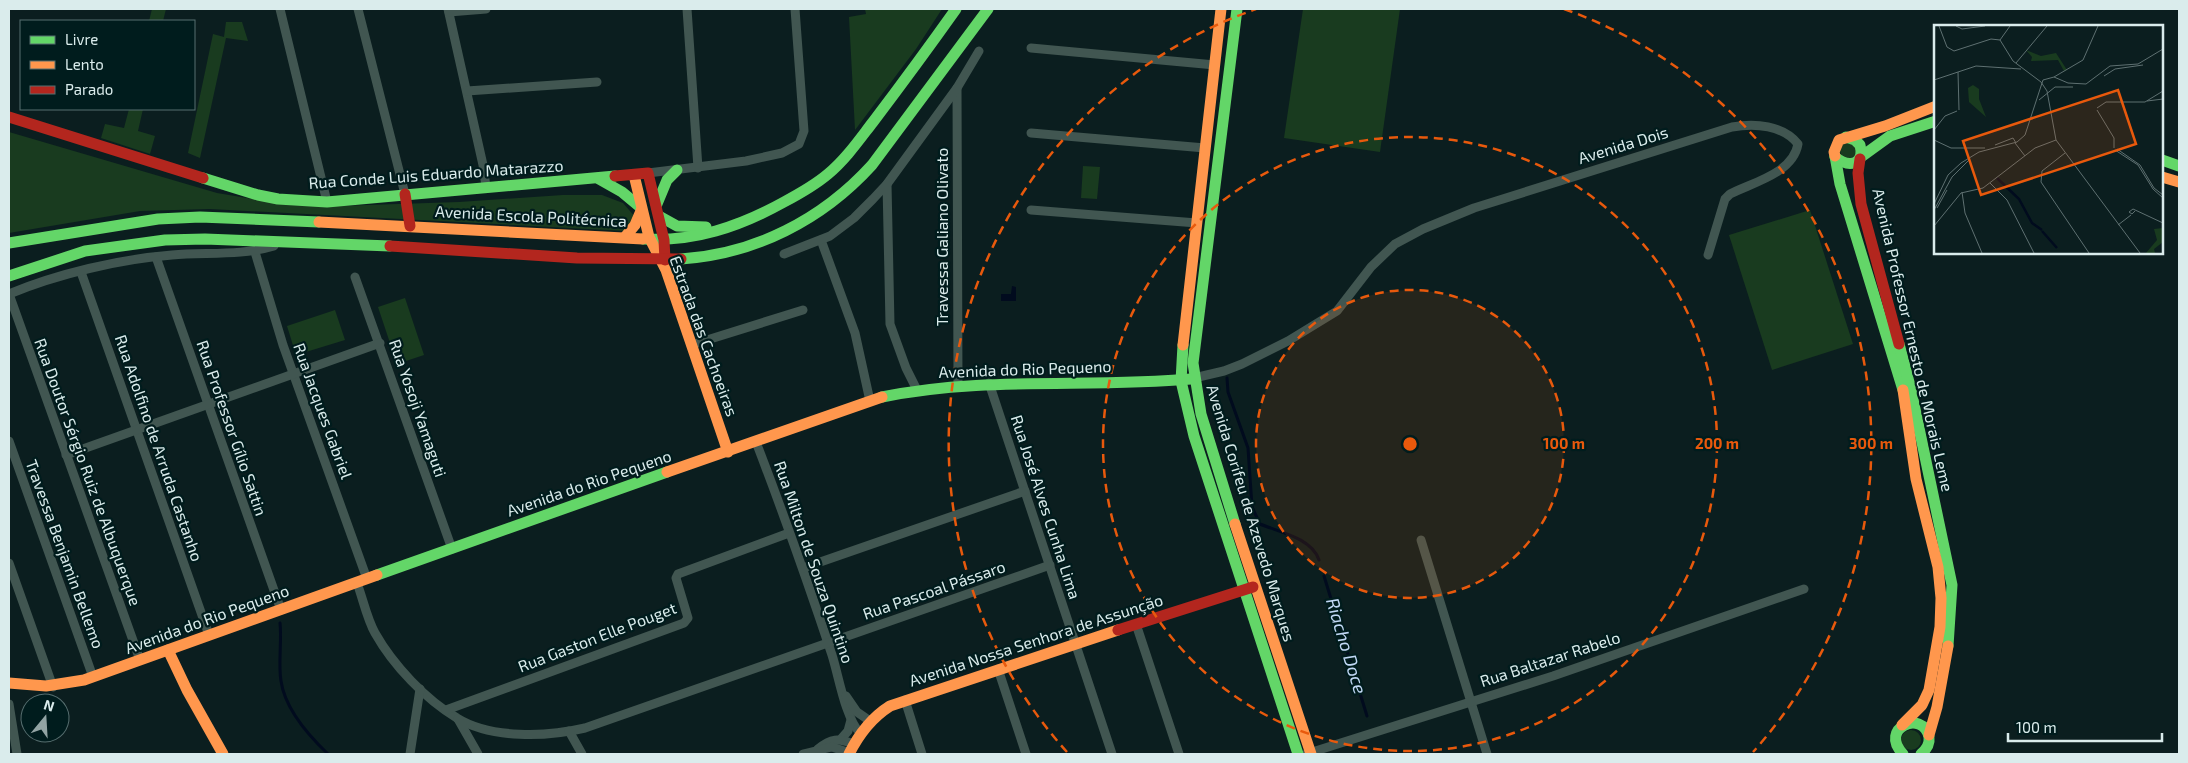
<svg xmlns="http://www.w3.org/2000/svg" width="2188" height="763" font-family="'Exo 2',sans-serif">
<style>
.green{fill:#193b1f}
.water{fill:#010b1e}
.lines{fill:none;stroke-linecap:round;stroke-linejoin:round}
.stream{stroke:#010b1e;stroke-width:3}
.street{stroke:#415651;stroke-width:9}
.fast{stroke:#63d668;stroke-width:11}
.slow{stroke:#ff974d;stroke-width:11}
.jam{stroke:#b3261e;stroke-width:11}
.ring{fill:none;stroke:#e8590c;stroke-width:2.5;stroke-dasharray:9 6}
.labels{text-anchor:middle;stroke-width:4.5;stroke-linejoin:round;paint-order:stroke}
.street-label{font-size:16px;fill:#daecec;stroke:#001c1d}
.water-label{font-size:18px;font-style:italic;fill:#c1d8f5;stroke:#001c1d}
.inset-river{fill:none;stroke:#010b1e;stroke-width:2.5}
.inset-road{fill:none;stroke:#5e7071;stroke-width:1}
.view{fill:#e8590c;fill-opacity:0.15;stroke:#e8590c;stroke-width:2.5}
.inset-edge{fill:none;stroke:#daecec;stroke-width:2.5}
.centre{fill:#e8590c;stroke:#001c1d;stroke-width:2.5}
.ring-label{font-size:15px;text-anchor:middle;font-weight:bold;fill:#e8590c;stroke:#001c1d;stroke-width:4.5;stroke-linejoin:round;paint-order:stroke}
</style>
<rect width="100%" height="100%" fill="#0b1e1f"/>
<g class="green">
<path d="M152,9h14l-3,12h-14z"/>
<path d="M865,9h77l-26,40 -61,81 -6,-113 17,-3z"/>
<path d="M1303,9h97l-20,143 -96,-14z"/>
<path d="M226,22h16l6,19 -22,-3 -26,120 -12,-5 25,-119 11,3z"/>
<path d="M129,109h14l-5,22 17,5 -5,18 -49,-16 4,-14 19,4z"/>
<path d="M9,132l208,61 72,12 48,1 122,-4 104,-7h39l21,8 13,15 -10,13 -416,-22 -70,2 -131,22z"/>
<path d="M1853,141l5,14 -15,5 -5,-14z"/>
<path d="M1083,166l17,1 -3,32 -16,-1z"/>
<path d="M1810,210l43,134 -81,26 -43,-135z"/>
<path d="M405,298l19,57 -27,9 -19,-57z"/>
<path d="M335,310l10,30 -49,15 -9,-29z"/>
<circle cx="1911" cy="740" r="10"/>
</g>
<path class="water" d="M1012,286l4,1v14h-15v-7h10z"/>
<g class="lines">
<g class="stream">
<path d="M1227,378l1,14 20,56 4,59 8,17c19,8 52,14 59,36"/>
<path d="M1324,576l43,140"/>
<path d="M280,623c2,18 -2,41 1,58 4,28 27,54 47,73"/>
</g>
<g class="street">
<path d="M280,9l47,193"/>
<path d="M358,9l47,185"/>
<path d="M448,9l35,156 3,22"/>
<path d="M687,9l11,159"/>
<path d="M449,12l37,-3"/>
<path d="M1031,48l184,17"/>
<path d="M957,88l1,297"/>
<path d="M467,91l130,-9"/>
<path d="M1031,133l174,15"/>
<path d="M648,173l98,-12 36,-8 17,-9 5,-13 -9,-122"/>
<path d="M887,184l3,140 16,44 11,22"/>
<path d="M1031,210l166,13"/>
<path d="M821,240l34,93 15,68"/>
<path d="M255,252l28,93 84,234"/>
<path d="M784,254l46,-18 24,-18 19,-19 14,-15 70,-96 22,-37"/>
<path d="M156,257l125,353"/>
<path d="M81,272l128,363"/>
<path d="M355,277l97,272"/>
<path d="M691,345l112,-35"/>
<path d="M1194,378l30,-7 18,-7 46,-23 49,-30 34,-44 24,-23 28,-15 51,-21 258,-81c23,-4 51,-2 66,17 -5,29 -44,38 -68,50l-5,5 -17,56"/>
<path d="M989,383l123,371"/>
<path d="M9,441l84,236"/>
<path d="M756,442c27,70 52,141 76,213 7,22 13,62 28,78"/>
<path d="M66,455l314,-112"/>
<path d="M1421,540l66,214"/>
<path d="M9,563l44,124"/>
<path d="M803,568l222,-77"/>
<path d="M357,583c6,16 10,36 18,50 18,32 51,67 82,85 34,21 90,19 128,10l465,-163"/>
<path d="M1136,624l43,130"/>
<path d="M140,660l-131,-366c48,-20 111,-35 163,-39 34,-3 69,1 102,-9"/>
<path d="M998,669l28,85"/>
<path d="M846,696l11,16 13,9"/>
<path d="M905,700l17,54"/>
<path d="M9,704l8,50"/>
<path d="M446,710l238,-87 4,-5 -12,-40 2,-4 111,-41"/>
<path d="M458,719l20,35"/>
<path d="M569,731l13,23"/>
<path d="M841,739l7,-8 3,-11"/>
<path d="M818,749c13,-11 20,-11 36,-5"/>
<path d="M410,754l10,-65"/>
<path d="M803,754l29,-7 18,6"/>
<path d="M1306,754l247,-78 251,-87"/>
</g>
<g class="fast">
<path d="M1835,156l5,28 63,206"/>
<path d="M1835,157c14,11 30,8 25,-12l-5,-5 -9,-3"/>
<path d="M1861,157l29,-21 46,-15"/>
<path d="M2162,160l17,6"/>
<path d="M203,178l55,17 20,4 49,3 288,-26"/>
<path d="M599,179l23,13 18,15"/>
<path d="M657,204l10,-24 10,-10"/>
<path d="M659,216l18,10 29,1"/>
<path d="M643,239c51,3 96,-12 141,-37 15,-8 31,-17 44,-28 18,-15 31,-34 45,-52 28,-37 56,-75 83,-113"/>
<path d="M9,243l149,-24 42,-2 119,5"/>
<path d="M681,259c74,-5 141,-39 191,-94l116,-156"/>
<path d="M9,276l76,-25 80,-11 40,-1 185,7"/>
<path d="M1899,344l12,46 41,195 -4,61"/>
<path d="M1183,345l-2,36 13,55 104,318"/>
<path d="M882,397c102,-21 206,-9 309,-18"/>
<path d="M1235,524l-34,-110 -8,-51 44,-354"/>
<path d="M377,575l290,-103"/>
<path d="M1903,754c-25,-26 20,-45 26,-17 1,7 -2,12 -8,17"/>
</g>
<g class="slow">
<path d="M1835,156l-1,-4 5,-12 46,-14 51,-20"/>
<path d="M634,175l15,62 17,33 62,182"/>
<path d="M2162,177l17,5"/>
<path d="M319,222l324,17"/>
<path d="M625,237l10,-12 6,-14"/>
<path d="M1183,345l38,-336"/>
<path d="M667,472l215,-75"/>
<path d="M1235,524l76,230"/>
<path d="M168,650l19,40 36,64"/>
<path d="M9,683l37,3 38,-6 293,-105"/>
<path d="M1902,725l20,-20 7,-15 11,-63 1,-29 -3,-31 -22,-88 -13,-89"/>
<path d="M1929,735l8,-28 11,-61"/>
<path d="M849,754c10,-20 22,-36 41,-48l228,-76"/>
</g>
<g class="jam">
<path d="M9,117l194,61"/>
<path d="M1860,159l-2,14 3,31 38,140"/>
<path d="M615,176l33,-3 16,67 1,20"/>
<path d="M405,194l5,32"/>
<path d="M390,246l187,12 104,1"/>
<path d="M1118,630l135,-43"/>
</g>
</g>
<circle cx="1410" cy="444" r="154" fill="#e8590c" fill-opacity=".12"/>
<g class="ring">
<circle cx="1410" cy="444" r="154"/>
<circle cx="1410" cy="444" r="307"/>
<path d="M1067 752A461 461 0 0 1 1256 9M1564 9A461 461 0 0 1 1753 752"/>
</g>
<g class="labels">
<g class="street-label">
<text transform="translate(1623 145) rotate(-17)" y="6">Avenida Dois</text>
<text transform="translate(436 174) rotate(-4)" y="6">Rua Conde Luis Eduardo Matarazzo</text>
<text transform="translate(531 216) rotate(3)" y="6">Avenida Escola Politécnica</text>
<text transform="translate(942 237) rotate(-90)" y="6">Travessa Galiano Olivato</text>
<text transform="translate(704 336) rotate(70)" y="6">Estrada das Cachoeiras</text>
<text transform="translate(1913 340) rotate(77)" y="6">Avenida Professor Ernesto de Morais Leme</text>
<text transform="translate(1025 369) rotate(-2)" y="6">Avenida do Rio Pequeno</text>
<text transform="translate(418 408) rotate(71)" y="6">Rua Yosoji Yamaguti</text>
<text transform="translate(323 411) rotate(70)" y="6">Rua Jacques Gabriel</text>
<text transform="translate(232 428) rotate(71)" y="6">Rua Professor Gílio Sattin</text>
<text transform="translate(159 448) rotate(71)" y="6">Rua Adolfino de Arruda Castanho</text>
<text transform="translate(88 472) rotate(70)" y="6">Rua Doutor Sérgio Ruiz de Albuquerque</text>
<text transform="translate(589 483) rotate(-19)" y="6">Avenida do Rio Pequeno</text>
<text transform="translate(1046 507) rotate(72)" y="6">Rua José Alves Cunha Lima</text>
<text transform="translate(1251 513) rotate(73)" y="6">Avenida Corifeu de Azevedo Marques</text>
<text transform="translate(65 554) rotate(70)" y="6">Travessa Benjamin Bellemo</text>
<text transform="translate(814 562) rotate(71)" y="6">Rua Milton de Souza Quintino</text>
<text transform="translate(934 590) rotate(-19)" y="6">Rua Pascoal Pássaro</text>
<text transform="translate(207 619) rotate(-20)" y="6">Avenida do Rio Pequeno</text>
<text transform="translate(597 637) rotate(-21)" y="6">Rua Gaston Elle Pouget</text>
<text transform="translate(1036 640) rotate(-18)" y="6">Avenida Nossa Senhora de Assunção</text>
<text transform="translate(1550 659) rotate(-18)" y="6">Rua Baltazar Rabelo</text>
</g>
<g class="water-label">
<text transform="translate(1346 646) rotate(73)" y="6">Riacho Doce</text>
</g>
</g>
<g transform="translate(1934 25)">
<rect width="229" height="229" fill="#0b1e1f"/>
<path d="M92,25l15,6 15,-3 11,17 -3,1 -6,-11 -27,1 1,-4zM39,60l6,4v10l7,18 -17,-15 -1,-14zM229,203v14l-9,7 1,4h-9l11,-13 -3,-11z" fill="#193b1f"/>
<path class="inset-river" d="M63,153l22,21 13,24 10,7M108,206l15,17"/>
<path class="inset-road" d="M5,1l8,21 7,4 37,-12 9,1 13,21 28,21 6,9 9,49 84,113M22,1l6,3 23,-3M66,15l10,-14M82,38l31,-37M24,47l1,38M170,51l11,-7 28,-4M120,52l29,-17 15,-34M0,55l42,-14 45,3M105,75l16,-13h18M213,76l16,-2M163,83l9,-6h39l18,-11M163,85l17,28v10M0,105l11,-14 12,-5M0,115l17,8h34M81,118l10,13M61,120l18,-7 3,5M183,124l23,16 14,23 9,7M181,125l23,15 15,24 10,9M131,128l-23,18 -1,11 48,71M56,158l17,17 27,53M28,167l3,21 17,40M0,179l14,-29 13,-12 18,-11 38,-10 8,-7 18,-55 11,-3 14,6 18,1 24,-18 28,-2 25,-15M3,183l10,-18M0,185l18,-33 17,-17M201,186l-3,3 -3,-2 4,-3 30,14M184,200l13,-10M0,201l27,-33 22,-5 52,-40 21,-8"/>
<path class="view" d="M184,65l18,54 -155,51 -18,-54z"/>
<rect width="229" height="229" class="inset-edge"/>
</g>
<circle cx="1410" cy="444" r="8" class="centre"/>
<g class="ring-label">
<text x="1564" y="449">100 m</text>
<text x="1717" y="449">200 m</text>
<text x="1871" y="449">300 m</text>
</g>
<rect width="2188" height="763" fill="none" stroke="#daecec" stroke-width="20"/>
<rect x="20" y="20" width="175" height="90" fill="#001c1d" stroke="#576f70"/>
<rect x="30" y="36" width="25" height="8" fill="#63d668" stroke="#576f70"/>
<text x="65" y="45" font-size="15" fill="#daecec">Livre</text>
<rect x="30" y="61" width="25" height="8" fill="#ff974d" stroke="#576f70"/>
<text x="65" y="70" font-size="15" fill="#daecec">Lento</text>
<rect x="30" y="86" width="25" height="8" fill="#b3261e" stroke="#576f70"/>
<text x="65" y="95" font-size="15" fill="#daecec">Parado</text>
<g transform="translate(45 718) rotate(18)"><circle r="24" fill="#001c1d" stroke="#576f70"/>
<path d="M0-4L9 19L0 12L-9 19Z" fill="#92a4a4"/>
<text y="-8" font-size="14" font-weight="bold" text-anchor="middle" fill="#daecec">N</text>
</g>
<path d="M2008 733v8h154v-8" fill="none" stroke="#daecec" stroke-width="2.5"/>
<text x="2016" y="733" font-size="15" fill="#daecec" stroke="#001c1d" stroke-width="4" paint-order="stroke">100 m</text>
</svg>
